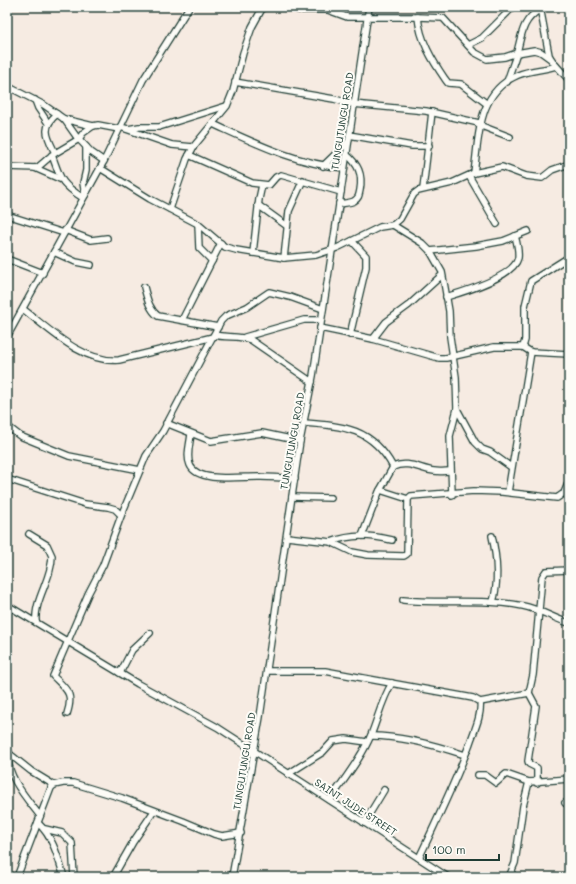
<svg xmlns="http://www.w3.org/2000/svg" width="576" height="884" font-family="Mali,sans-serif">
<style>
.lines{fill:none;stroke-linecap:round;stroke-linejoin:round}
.street-casing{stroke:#1f3d34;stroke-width:8}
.street{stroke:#fdfcf7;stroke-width:5.5}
.labels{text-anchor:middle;stroke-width:4;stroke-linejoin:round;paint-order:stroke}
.street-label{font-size:10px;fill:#1f3d34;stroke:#fdfcf7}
</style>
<rect width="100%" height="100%" fill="#f6ebe2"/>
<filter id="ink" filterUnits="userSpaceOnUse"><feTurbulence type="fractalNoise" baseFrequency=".025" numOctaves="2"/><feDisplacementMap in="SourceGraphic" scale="8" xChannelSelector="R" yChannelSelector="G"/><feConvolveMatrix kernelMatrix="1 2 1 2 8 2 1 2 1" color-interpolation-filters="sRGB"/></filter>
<g filter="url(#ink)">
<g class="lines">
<defs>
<g id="street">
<path d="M287,7l13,3h28l19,7h71l25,1 31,34 13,7 18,-2 12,-4 17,-3 7,2 11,8"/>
<path d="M540,7l9,48 4,7 16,18"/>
<path d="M418,17c2,23 14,43 27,62l3,4 13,1 26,20"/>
<path d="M468,45l14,-7 31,-31"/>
<path d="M235,82l99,17 19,5 73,7 53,12"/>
<path d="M507,82c3,-10 7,-20 10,-30 5,-18 5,-31 22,-42"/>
<path d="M7,86l37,19 20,14 12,17 15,16 13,9"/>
<path d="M35,100l3,8 10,15"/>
<path d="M64,119l29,7"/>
<path d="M213,124c42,19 84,40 131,44"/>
<path d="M479,125l31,12"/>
<path d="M120,127l8,2 11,-2h20l67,-21"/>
<path d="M126,129l46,16 21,2"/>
<path d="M349,135l63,11h17"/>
<path d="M55,153c-8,-17 -14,-25 2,-39"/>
<path d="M52,155c9,25 8,28 31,43"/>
<path d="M189,155l63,28 17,2 7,-8 5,-2 60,17"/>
<path d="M323,166l25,-24"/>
<path d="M7,167l30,1 15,-13 27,-16 4,-6 10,-7 5,-1 21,4"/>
<path d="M35,168l25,11"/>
<path d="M100,168l50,31 48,25 27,23 11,3 48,8 32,-3 21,-7 43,-21 13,-2 7,-6 14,-25 4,-3 34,-8 22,-10 28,-6 24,9 16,2 10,-8 17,-6"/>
<path d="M474,173c5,-36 3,-81 44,-98 12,-5 26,-5 38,-9"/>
<path d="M469,176l28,48"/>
<path d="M423,189l9,-77"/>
<path d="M85,195l-2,-12 3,-13v-23"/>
<path d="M339,204c5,-1 11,-1 15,-3 5,-3 5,-6 6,-11 3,-16 -2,-26 -14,-36"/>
<path d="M258,205l29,21"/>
<path d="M170,209l17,-50 7,-13 33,-40 6,-15 10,-38 9,-26 11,-20"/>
<path d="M7,215l57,18"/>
<path d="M198,224l1,24 13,13"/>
<path d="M393,225l29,18 8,8 12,21 3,16 4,23 1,26 6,40 1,32 -7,27 2,59"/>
<path d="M65,230l26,10 16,-2"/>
<path d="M430,251l46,-5 27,-5 25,-10"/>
<path d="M54,252l22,10 15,3"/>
<path d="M253,253l6,-54 3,-14"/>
<path d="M284,258l5,-47 14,-31"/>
<path d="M7,259l36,14"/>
<path d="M144,287c3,11 5,22 14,29l60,11"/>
<path d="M446,297c17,-5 68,-20 72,-39 1,-8 -1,-15 -3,-22"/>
<path d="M23,309c27,21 60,54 96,51l94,-23"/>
<path d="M182,320l39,-77"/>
<path d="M320,328l53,11 66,19h7l48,-11h29l8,5 38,2"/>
<path d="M214,335c12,3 26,0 37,5l61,42"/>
<path d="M350,335l16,-68v-11l-14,-15"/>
<path d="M7,337l97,-176 39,-81 46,-73"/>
<path d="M245,337l59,-17h17"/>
<path d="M373,339l13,-17 23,-17 33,-30"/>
<path d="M523,347l2,-7v-34l6,-25 38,-24"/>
<path d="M457,409l18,33 7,7 8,3 21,15"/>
<path d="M166,423l45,18 51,-8 38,8"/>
<path d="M304,423c40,3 68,5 89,44"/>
<path d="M7,426l13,10 49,20 71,14"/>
<path d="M191,434c-1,10 -5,22 -1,31 8,19 54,11 71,12 11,0 23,1 34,2"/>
<path d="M7,479l78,25 23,3 7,2 6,6"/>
<path d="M380,490l28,9"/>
<path d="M508,492l23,-140"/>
<path d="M292,497l39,1"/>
<path d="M29,534l18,11 5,11c0,23 -18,43 -16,66"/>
<path d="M362,536l17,-44 14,-25c14,-7 27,2 41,4 6,1 11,0 16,0"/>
<path d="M492,536c5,22 7,45 1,66"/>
<path d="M287,537l44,5 21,10 16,3 36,1 3,-2 1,-55 3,-3 63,-5 28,1 55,6 7,-5 5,-12"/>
<path d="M331,542c21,-8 39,-7 61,-2"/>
<path d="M403,600c40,4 80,-2 120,6 16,3 30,12 46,17"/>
<path d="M7,605l131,79 79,43 231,150"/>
<path d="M267,671h58l148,27 7,4c2,13 -6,29 -10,41 -15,40 -33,77 -51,115"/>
<path d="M120,673l12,-23 18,-17"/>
<path d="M529,693l7,13 -8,55 1,3 8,4v15"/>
<path d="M480,702l49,-9 4,-18 9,-98 4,-6 23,-1"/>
<path d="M67,714c7,-21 0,-24 -14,-38l35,-82 15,-29 18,-49 25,-60 17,-25 58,-110 5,-5 21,-9 22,-15 21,5 33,12"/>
<path d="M371,736c32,0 64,9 94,19"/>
<path d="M7,752l24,19 23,14"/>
<path d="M9,753c-5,21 19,47 31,63"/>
<path d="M288,774l35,-22 10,-11 13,-2 21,3"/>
<path d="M478,775h7l11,8 10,-9 23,8 40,-3"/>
<path d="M330,800c14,-21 31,-41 41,-65 7,-17 11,-36 21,-52"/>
<path d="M565,803l4,-2"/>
<path d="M38,823c15,14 20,34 26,54"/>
<path d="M364,823l20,-33"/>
<path d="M45,829l17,4 10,10 2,34"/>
<path d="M17,877l34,-89 3,-3 9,-2h10l49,15 61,23 31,13 8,2 19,-3"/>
<path d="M113,877l20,-35 21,-31"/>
<path d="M232,877l28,-160 40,-276 13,-65 56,-369"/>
<path d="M509,877l6,-14 8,-57 6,-24"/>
</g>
</defs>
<use href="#street" class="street-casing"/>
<use href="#street" class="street"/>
</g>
</g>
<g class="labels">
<g class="street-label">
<text transform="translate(342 121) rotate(-81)" y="4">TUNGUTUNGU ROAD</text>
<text transform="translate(292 441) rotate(-80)" y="4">TUNGUTUNGU ROAD</text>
<text transform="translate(244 761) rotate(-81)" y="4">TUNGUTUNGU ROAD</text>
<text transform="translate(356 807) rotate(33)" y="4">SAINT JUDE STREET</text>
</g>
</g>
<rect width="576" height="884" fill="none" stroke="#fdfcf7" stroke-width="24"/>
<rect x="12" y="12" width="552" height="860" fill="none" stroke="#1f3d34" stroke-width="1.5" filter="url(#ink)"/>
<path d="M426 854v6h73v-6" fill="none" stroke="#1f3d34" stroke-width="2"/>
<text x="432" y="854" font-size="12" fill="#1f3d34" stroke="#fdfcf7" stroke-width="3" paint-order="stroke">100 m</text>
</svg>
